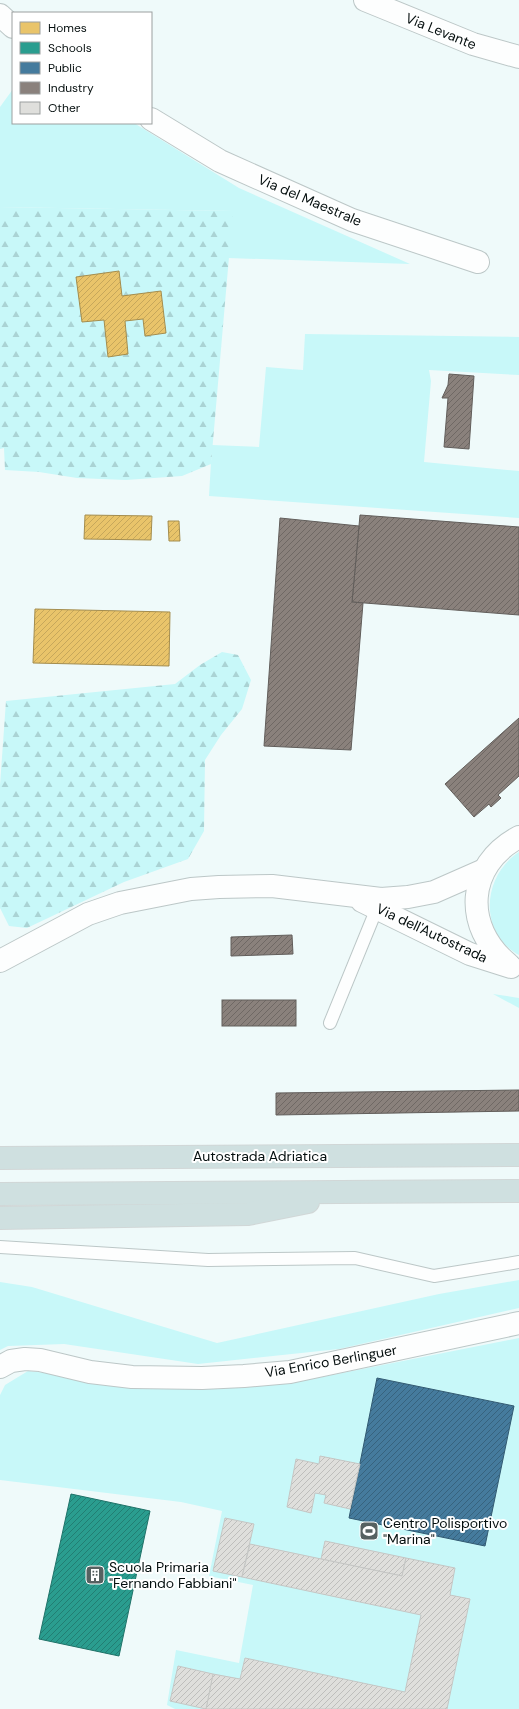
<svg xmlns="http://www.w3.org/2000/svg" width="519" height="1709" font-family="'DM Sans',sans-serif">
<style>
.green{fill:#c8f8f9}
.forest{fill:url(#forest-firs)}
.homes{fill:url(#homes-hatch);stroke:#a48d4e}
.schools{fill:url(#schools-hatch);stroke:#1f7268}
.public{fill:url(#public-hatch);stroke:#325a72}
.industry{fill:url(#industry-hatch);stroke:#625e5b}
.building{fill:url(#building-hatch);stroke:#c5c6c4}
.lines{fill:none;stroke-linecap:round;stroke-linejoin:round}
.service-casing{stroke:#bcc7c7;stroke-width:14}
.minor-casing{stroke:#bcc7c7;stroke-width:24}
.motorway-casing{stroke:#d1d7d7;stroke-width:24}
.service{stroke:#fdfefe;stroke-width:12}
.minor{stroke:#fdfefe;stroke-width:22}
.motorway{stroke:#cfe0e0;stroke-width:22}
.labels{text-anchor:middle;stroke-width:4;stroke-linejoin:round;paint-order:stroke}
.street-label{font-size:14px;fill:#040e0e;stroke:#fff}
.poi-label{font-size:14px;fill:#040e0e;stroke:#fff;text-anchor:start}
</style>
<defs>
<pattern id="forest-firs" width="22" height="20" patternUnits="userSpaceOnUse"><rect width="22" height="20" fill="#c8f8f9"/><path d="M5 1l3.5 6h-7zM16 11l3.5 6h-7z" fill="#aad3d4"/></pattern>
<pattern id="homes-hatch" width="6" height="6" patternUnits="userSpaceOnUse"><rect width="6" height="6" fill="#e9c46a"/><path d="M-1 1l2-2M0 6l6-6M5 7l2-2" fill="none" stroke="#c6a75b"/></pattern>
<pattern id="schools-hatch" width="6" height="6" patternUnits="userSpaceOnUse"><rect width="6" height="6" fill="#2a9d8f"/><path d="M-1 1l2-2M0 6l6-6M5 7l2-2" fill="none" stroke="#227e73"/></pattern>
<pattern id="public-hatch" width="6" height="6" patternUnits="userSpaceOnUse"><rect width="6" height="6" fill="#457b9d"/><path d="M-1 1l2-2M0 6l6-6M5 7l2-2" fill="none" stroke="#37637e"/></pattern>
<pattern id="industry-hatch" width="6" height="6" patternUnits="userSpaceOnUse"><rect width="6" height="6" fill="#8a817c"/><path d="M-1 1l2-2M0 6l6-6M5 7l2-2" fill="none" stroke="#6f6864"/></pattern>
<pattern id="building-hatch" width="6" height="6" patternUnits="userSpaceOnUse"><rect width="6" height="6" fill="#dfdfdc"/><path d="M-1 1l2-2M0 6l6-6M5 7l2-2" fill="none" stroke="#bebebc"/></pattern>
</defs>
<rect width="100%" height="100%" fill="#effafa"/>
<g class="green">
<path d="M13,89v34h121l105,65 171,76 -182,-6 4,-47 -232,-4v-100z"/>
<path d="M305,334l214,3v38l-90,-5 2,11 -7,81 95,9v47l-310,-22 3,-51 47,2 7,-80 37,3z"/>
<path d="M519,852v103c-41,-22 -37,-79 0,-103z"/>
<path d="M493,994l26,4v10z"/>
<path d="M519,1280v28l-180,41 -141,15 -134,-20 -56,2 -8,4v-68l32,5 185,56 222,-49z"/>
<path d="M519,1338v371h-344l-8,-4 9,-55 63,13 14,-78 -44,-9 13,-65 -41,-9 -181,-22v-85l5,-10 23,-14 159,18 130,-11z"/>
</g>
<g class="forest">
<path d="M0,207l233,4 -22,253 -29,12 -56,4 -49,-2 -38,-6 -34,-2 -1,-22 -4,1z"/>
<path d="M222,652l16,3 13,25 -9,29 -21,26 -16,25 -1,71 -16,28 -64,23 -97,46 -18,-2 -9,-18v-123l6,-84 169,-17 25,-19z"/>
</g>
<g class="homes">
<path d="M119,271l3,25 39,-5 5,42 -21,3 -2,-17 -18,2 3,33 -20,3 -4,-37 -22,2 -6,-45z"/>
<path d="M85,515l67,1 -1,24 -67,-1z"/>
<path d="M168,521h11l1,20h-11z"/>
<path d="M35,609l135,3 -1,54 -136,-3z"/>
</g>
<path class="schools" d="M71,1494l79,17 -31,145 -80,-17z"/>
<path class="public" d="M377,1378l137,28 -29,140 -136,-28z"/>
<g class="industry">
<path d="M449,374l25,2 -5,73 -25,-2 4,-49h-6l6,-13z"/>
<path d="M360,515l159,12v88l-167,-13z"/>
<path d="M280,518l79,8 -7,76 11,1 -12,147 -87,-4z"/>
<path d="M519,718v58l-21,19 3,3 -10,9 -2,-3 -15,13 -29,-33z"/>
<path d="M292,935l1,19 -62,2v-19z"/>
<rect x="222" y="1000" width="74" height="26"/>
<path d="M519,1090v21l-243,4v-22z"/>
</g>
<g class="building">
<path d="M320,1456l40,8 -10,45 -26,-6 2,-8 -11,-2 -4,20 -24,-6 9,-48 23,5z"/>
<path d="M225,1518l29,6 -12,53 -29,-6z"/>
<path d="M325,1541l81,17 -4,18 -81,-17z"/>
<path d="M250,1544l152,32 4,-18 49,10 -5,27 20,4 -23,110h-241l7,-35 27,5 5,-21 160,34 16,-77 -179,-38z"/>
<path d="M178,1666l35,8 -7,35 -36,-8z"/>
</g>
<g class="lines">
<defs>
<g id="service">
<path d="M330,1023l47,-115"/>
<path d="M0,1247l208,13 147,-2 79,18 85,-14"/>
</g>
<g id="minor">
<path d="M365,0l108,44 46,13"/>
<path d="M0,15l13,12"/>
<path d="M151,119l69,42 132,59 126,42"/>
<path d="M362,901l108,53 41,13"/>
<path d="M0,961l88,-47 32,-11 71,-14 28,-2 53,-1 109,13 27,-2 26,-5 50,-22"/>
<path d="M508,964c-45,-37 -42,-99 11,-127"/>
<path d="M0,1367l11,-6 14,-2 15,1 50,12 42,5 70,1 42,-2 46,-4 229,-49"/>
</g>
<g id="motorway">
<path d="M0,1158l519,-3"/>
<path d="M0,1194l519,-3"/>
<path d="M0,1218l248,-4 60,-12"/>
</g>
</defs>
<use href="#service" class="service-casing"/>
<use href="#minor" class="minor-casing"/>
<use href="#motorway" class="motorway-casing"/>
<use href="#service" class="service"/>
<use href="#minor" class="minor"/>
<use href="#motorway" class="motorway"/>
</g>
<defs>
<symbol id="stadium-square" viewBox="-11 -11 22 22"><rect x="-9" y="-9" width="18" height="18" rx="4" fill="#566161" stroke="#fff"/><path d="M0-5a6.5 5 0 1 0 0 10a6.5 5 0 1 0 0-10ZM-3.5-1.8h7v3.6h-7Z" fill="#fff"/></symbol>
<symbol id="building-square" viewBox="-11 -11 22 22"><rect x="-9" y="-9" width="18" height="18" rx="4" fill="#566161" stroke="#fff"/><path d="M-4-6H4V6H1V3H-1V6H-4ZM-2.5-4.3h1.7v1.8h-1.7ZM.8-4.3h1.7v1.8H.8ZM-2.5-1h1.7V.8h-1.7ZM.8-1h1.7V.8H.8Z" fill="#fff"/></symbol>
</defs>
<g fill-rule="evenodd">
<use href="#stadium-square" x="358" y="1520" width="22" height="22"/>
<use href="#building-square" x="84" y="1564" width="22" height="22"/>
</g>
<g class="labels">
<g class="street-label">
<text transform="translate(441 31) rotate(22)" y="5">Via Levante</text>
<text transform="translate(310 200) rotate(23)" y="5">Via del Maestrale</text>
<text transform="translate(432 933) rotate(25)" y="5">Via dell'Autostrada</text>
<text x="260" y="1161">Autostrada Adriatica</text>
<text transform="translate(331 1361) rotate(-10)" y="5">Via Enrico Berlinguer</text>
</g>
<g class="poi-label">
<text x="383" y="1528">Centro Polisportivo<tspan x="383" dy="16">"Marina"</tspan></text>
<text x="109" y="1572">Scuola Primaria<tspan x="109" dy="16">"Fernando Fabbiani"</tspan></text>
</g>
</g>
<rect x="12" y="12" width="140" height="112" fill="#ffffff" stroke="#9b9f9f"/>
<rect x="20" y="22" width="20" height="12" fill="#e9c46a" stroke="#9b9f9f"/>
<text x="48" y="32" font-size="12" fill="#040e0e">Homes</text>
<rect x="20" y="42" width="20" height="12" fill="#2a9d8f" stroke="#9b9f9f"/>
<text x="48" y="52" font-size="12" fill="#040e0e">Schools</text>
<rect x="20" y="62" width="20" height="12" fill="#457b9d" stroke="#9b9f9f"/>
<text x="48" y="72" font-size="12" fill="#040e0e">Public</text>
<rect x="20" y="82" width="20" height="12" fill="#8a817c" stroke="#9b9f9f"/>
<text x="48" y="92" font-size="12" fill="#040e0e">Industry</text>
<rect x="20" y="102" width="20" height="12" fill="#dfdfdc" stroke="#9b9f9f"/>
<text x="48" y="112" font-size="12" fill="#040e0e">Other</text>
</svg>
